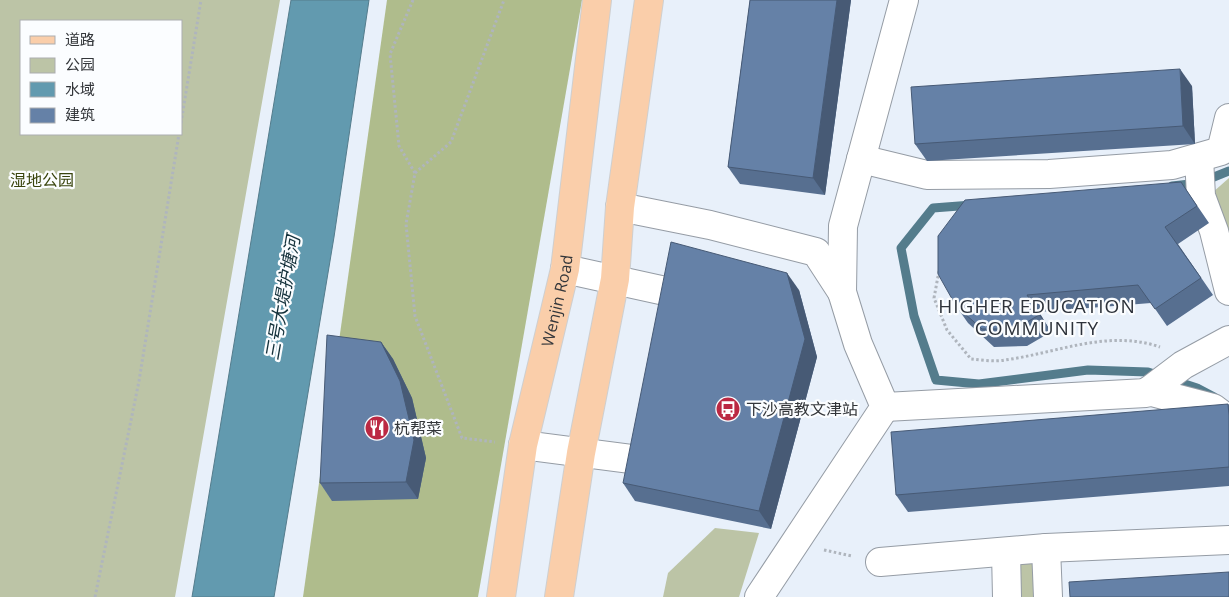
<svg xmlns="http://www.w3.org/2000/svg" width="1229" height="597" font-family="'Open Sans','Noto Sans SC',sans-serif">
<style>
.green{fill:#bcc4a6;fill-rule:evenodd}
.forest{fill:#afbc8c}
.water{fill:#629aaf;stroke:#547c8c}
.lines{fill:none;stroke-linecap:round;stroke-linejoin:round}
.stream{stroke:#547c8c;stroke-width:9}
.minor-casing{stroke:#959ca5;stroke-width:30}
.major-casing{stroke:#cecfd0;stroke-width:30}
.path{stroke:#afb5bd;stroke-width:3;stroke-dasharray:2.5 2.5;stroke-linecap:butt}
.minor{stroke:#fff;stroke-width:28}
.major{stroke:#faceaa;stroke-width:28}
.wall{fill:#576f90}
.shaded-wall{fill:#475a75}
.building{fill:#6581a7;stroke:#475a75}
.labels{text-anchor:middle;stroke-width:4.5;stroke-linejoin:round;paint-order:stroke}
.park-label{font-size:16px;fill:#39440d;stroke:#fbfdff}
.street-label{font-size:16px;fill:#33363a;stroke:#fbfdff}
.poi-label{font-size:16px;fill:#33363a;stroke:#fbfdff;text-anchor:start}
.water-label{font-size:18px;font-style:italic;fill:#14313b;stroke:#fbfdff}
.quarter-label{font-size:19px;letter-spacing:1px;fill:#2e333b;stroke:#fbfdff}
</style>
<rect width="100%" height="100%" fill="#e8f0fa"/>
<g class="green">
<path d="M0,0h280l-105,597h-175zM181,21v113h-160v-113z"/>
<path d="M1229,178v76l-25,-54z"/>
<path d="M715,528l44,5 -20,64h-76l5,-24z"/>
<path d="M1037,561l1,36h-23l-1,-35z"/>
</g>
<path class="forest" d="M387,0h195l-104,597h-175z"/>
<path class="water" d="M291,0h78l-35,237 -60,360h-82z"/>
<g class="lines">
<g class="stream">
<path d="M1172,186l27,-3 30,-12"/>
<path d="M972,205l-39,3 -32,40 13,68 22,64 43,4 109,-14 60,2 49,16 17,9"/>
</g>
<defs>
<g id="minor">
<path d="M1199,158l2,38 13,35 15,60"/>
<path d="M861,159l66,16 122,-1 123,-9 49,-14 8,-33"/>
<path d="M620,207l90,18 106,27 26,40"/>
<path d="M565,269l132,29"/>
<path d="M1148,391l65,17 16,12"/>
<path d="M885,407l261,-14 37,-28 46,-25"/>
<path d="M523,445l108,14 33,7"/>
<path d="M1046,548l2,49"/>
<path d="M1006,552l1,45"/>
<path d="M880,562l166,-14 183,-8"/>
<path d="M759,597l126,-190 -27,-63 -16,-52 1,-66 61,-226"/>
</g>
<g id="major">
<path id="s1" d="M501,597l22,-152 42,-176 32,-269"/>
<path d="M559,597l22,-144 34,-174 5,-72 29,-207"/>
</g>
</defs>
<use href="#minor" class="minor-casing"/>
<use href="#major" class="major-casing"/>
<g class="path">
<path d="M413,0l-23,54 9,92 16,27 -9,51 9,92 47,122 33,4"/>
<path d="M181,123l20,-123"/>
<path d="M415,173l36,-31 53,-142"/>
<path d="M939,271l-5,27 13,32 24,29c11,1 24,3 34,1 52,-7 103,-31 155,-13"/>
<path d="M824,550l28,6"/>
<path d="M95,597l44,-216 40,-247"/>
</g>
<use href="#minor" class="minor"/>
<use href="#major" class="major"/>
</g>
<g class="wall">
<path d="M750,0h101l-26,195 -85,-11 -12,-17z"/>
<path d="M1192,86l3,58 -268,17 -12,-17z"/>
<path d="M1181,182l28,41 -31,21 35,51 -46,31 -16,-23 -112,9 12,20 -24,14 -33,1 -26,-24 -12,-17z"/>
<path d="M799,290l18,67 -46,172 -136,-28 -12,-18z"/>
<path d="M381,342l12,17 19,39 14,60 -8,41 -86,2 -12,-18z"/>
<path d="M1228,404l1,1v81l-321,26 -12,-17z"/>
</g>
<g class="shaded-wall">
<path d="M837,0h14l-26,195 -12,-17z"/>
<path d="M1180,69l12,17 3,58 -12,-18z"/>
<path d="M787,273l12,17 18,67 -46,172 -12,-18z"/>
<path d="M1027,295l12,17 12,20 -12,-17z"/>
<path d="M381,342l12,17 19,39 14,60 -8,41 -12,-17z"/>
</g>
<g class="building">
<path d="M750,0h87l-24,178 -85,-11z"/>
<path d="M1180,69l3,57 -268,18 -4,-57z"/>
<path d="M1181,182l16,24 -32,21 36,51 -46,31 -17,-24 -111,10 12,20 -24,14h-33l-26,-23 -18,-32v-38l27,-36z"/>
<path d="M671,242l116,31 18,66 -46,172 -136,-28z"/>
<path d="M327,335l54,7 19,39 14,59 -8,42 -86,1z"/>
<path d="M1228,404l1,11v52l-333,28 -5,-63z"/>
<path d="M1229,572v25h-159l-1,-15z"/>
</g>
<defs>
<symbol id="bus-disc" viewBox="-11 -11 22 22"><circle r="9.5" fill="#bb2943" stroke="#fbfdff"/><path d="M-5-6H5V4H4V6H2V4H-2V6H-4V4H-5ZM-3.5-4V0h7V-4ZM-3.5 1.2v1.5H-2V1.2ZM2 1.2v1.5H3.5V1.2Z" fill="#fff"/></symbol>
<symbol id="restaurant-disc" viewBox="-11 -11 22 22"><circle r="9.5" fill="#bb2943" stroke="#fbfdff"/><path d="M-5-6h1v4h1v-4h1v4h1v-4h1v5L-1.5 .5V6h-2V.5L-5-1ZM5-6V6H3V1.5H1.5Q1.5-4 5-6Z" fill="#fff"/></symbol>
</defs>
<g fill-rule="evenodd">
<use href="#bus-disc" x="714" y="395" width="28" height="28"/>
<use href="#restaurant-disc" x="363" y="414" width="28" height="28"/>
</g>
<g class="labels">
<g class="park-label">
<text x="42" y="186">湿地公园</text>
</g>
<g class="street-label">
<text dy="6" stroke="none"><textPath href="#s1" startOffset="302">Wenjin Road</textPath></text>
</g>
<g class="poi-label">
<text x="746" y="415">下沙高教文津站</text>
<text x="394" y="434">杭帮菜</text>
</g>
<g class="water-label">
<text transform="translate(283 298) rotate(-80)" y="6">三号大堤护塘河</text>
</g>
<g class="quarter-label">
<text x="1037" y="313">HIGHER EDUCATION<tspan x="1037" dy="22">COMMUNITY</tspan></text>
</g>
</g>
<rect x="20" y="20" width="162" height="115" fill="#fbfdff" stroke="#abadb0"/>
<rect x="30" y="36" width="25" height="8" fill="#faceaa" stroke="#abadb0"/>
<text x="65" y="45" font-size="15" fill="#33363a">道路</text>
<rect x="30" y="58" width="25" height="15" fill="#bcc4a6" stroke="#abadb0"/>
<text x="65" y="70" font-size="15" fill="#33363a">公园</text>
<rect x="30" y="82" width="25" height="15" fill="#629aaf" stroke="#abadb0"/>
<text x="65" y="95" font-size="15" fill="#33363a">水域</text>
<rect x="30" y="108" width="25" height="15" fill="#6581a7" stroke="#abadb0"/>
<text x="65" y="120" font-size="15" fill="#33363a">建筑</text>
</svg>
